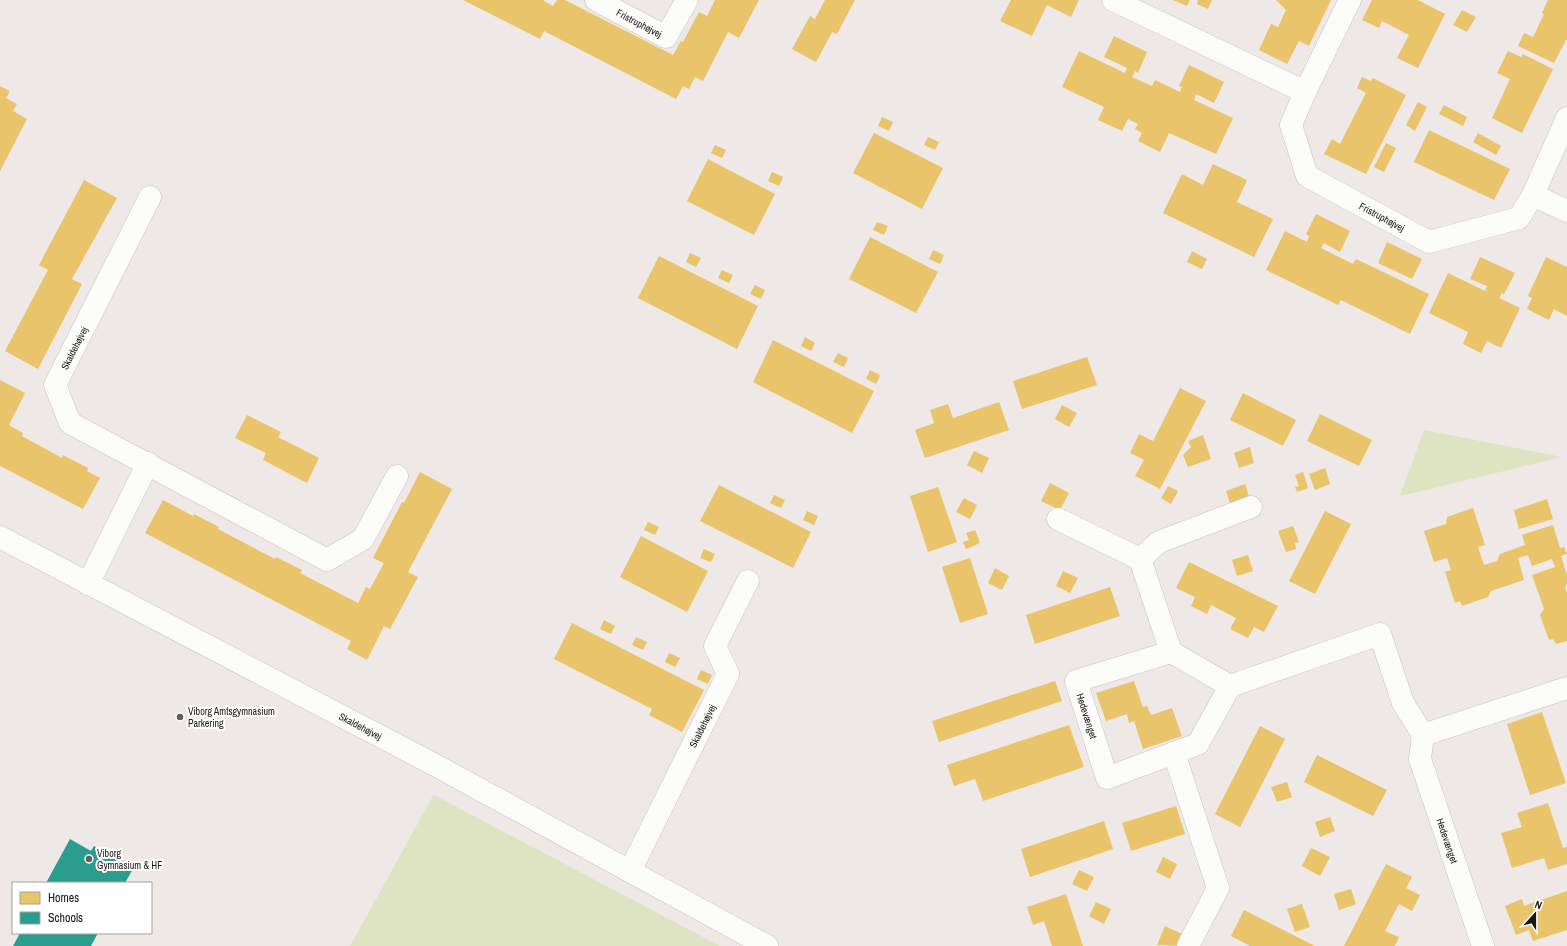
<svg xmlns="http://www.w3.org/2000/svg" width="1567" height="946" font-family="'Archivo Narrow',sans-serif">
<style>
.green{fill:#dee4c1}
.homes{fill:#e9c46a}
.schools{fill:#2a9d8f}
.lines{fill:none;stroke-linecap:round;stroke-linejoin:round}
.minor-casing{stroke:#c8c3c1;stroke-width:23}
.tertiary-casing{stroke:#c8c3c1;stroke-width:23}
.minor{stroke:#fcfcfb;stroke-width:22}
.tertiary{stroke:#fcfcfb;stroke-width:22}
.poi-dot{fill:#645f5d;stroke:#fff;stroke-width:1.5}
.labels{text-anchor:middle;stroke-width:4;stroke-linejoin:round;paint-order:stroke}
.street-label{font-size:10px;fill:#191513;stroke:#fff}
.poi-label{font-size:10px;fill:#191513;stroke:#fff;text-anchor:start}
</style>
<rect width="100%" height="100%" fill="#eee8e6"/>
<g class="green">
<path d="M1424,430l138,27 -162,39z"/>
<path d="M434,794v1l286,151h-370z"/>
</g>
<g class="homes">
<path d="M463,0h81v1l9,5 4,-6h8l108,55 8,-14 2,1 16,-30 8,4 8,-16h44l-20,38 -11,-6 -25,49 -8,-4 -6,12 -6,-3 -7,13 -132,-68 -4,8z"/>
<path d="M825,0h30l-18,34 -5,-2 -16,30 -24,-13 18,-33 5,3z"/>
<path d="M1011,0h68l-8,17 -24,-12 -15,31 -32,-15z"/>
<path d="M1173,0h17l-3,6z"/>
<path d="M1198,0h14l-4,9 -11,-5z"/>
<path d="M1276,0h55l-22,46 -10,-5 -12,23 -28,-14 12,-26 7,3 8,-17z"/>
<path d="M1372,0h46l27,14 -27,54 -21,-10 12,-23 -27,-14 -3,7 -17,-8z"/>
<path d="M1548,0h19v40h-1l-12,23 -36,-17 6,-13 9,4 11,-23 -2,-1z"/>
<path d="M1462,10l14,7 -9,15 -14,-7z"/>
<path d="M1114,36l33,16 -9,21 -3,-2 -3,6 20,9 3,-6 25,12 2,-5 -3,-1 10,-21 35,17 -10,21 -18,-9 -2,6 39,18 -17,36 -47,-21 -9,19 -22,-11 4,-8 -7,-4 3,-5 -10,-5 -6,12 -24,-11 6,-13 -42,-20 17,-36 46,22 2,-5 -23,-11z"/>
<path d="M1508,51l13,6 2,-3 30,15 -31,64 -30,-15 18,-39 -13,-6z"/>
<path d="M1362,77l9,4 2,-3 33,17 -40,79 -42,-20 8,-15 8,5 26,-51 -9,-5z"/>
<path d="M0,86l10,5 -4,7 11,6 -4,7 14,8 -27,52z"/>
<path d="M1418,102l9,5 -12,24 -9,-6z"/>
<path d="M1444,105l23,12 -4,9 -24,-12z"/>
<path d="M882,117l11,5 -4,9 -11,-5z"/>
<path d="M1429,130l81,39 -16,31 -80,-38z"/>
<path d="M874,133l69,35 -21,41 -69,-36z"/>
<path d="M1478,133l23,13 -5,9 -23,-13z"/>
<path d="M928,137l11,5 -4,8 -11,-5z"/>
<path d="M1386,143l10,5 -12,24 -10,-5z"/>
<path d="M715,145l11,5 -4,8 -11,-5z"/>
<path d="M708,159l67,35 -21,41 -67,-34z"/>
<path d="M1213,164l34,16 -10,22 36,17 -19,38 -91,-44 19,-39 21,11z"/>
<path d="M772,172l11,5 -4,9 -11,-5z"/>
<path d="M84,180l33,18 -45,81 10,5 -44,85 -33,-18 43,-81 -9,-5z"/>
<path d="M1316,214l34,17 -10,21 -16,-9 -3,5 32,16 3,-5 73,35 -19,40 -69,-34 -3,5 -72,-35 19,-39 22,11 2,-6 -3,-2z"/>
<path d="M877,222l11,4 -4,9 -11,-5z"/>
<path d="M870,237l68,35 -22,41 -67,-34z"/>
<path d="M1387,242l35,17 -10,20 -34,-16z"/>
<path d="M933,250l11,5 -4,9 -11,-5z"/>
<path d="M1192,251l15,8 -5,10 -15,-7z"/>
<path d="M690,253l11,5 -5,9 -10,-5z"/>
<path d="M659,256l99,50 -21,43 -99,-51z"/>
<path d="M1480,257l35,16 -11,21 -2,-1 -3,5 21,10 -19,40 -14,-7 -6,12 -18,-9 5,-12 -39,-19 19,-40 37,18 2,-5 -17,-7z"/>
<path d="M1546,257l21,10v49l-13,-7 -5,11 -22,-11 5,-11 -4,-2z"/>
<path d="M722,270l11,5 -4,8 -11,-5z"/>
<path d="M755,285l10,5 -4,9 -11,-5z"/>
<path d="M805,337l10,6 -4,8 -10,-5z"/>
<path d="M773,340l101,51 -22,42 -99,-51z"/>
<path d="M838,353l10,5 -4,9 -11,-5z"/>
<path d="M1087,357l10,28 -75,24 -9,-28z"/>
<path d="M870,370l10,5 -4,9 -10,-5z"/>
<path d="M0,380l25,13 -16,32 14,8 -1,3 40,22 1,-3 25,13 -1,3 13,7 -17,31 -83,-43z"/>
<path d="M1180,388l26,13 -46,88 -25,-13 9,-16 -14,-7 9,-19 14,7z"/>
<path d="M1243,393l53,27 -13,26 -53,-26z"/>
<path d="M999,402l10,28 -84,28 -10,-28 19,-7 -4,-13 18,-6 5,14z"/>
<path d="M1062,405l15,8 -8,14 -14,-8z"/>
<path d="M1320,414l52,26 -13,26 -52,-25z"/>
<path d="M247,415l34,17 -3,5 41,21 -12,25 -44,-23 3,-7 -31,-15z"/>
<path d="M1203,435l8,24 -23,8 -5,-12 8,-8 -3,-6z"/>
<path d="M1250,447l4,16 -15,5 -5,-15z"/>
<path d="M974,451l15,7 -7,15 -15,-8z"/>
<path d="M1325,468l5,16 -15,6 -6,-16z"/>
<path d="M420,472l32,17 -44,83 10,5 -28,52 -6,-3 -17,34 -20,-11 4,-8 -206,-108 18,-33 30,16 1,-2 25,13 -1,2 57,30 1,-2 26,13 -2,3 58,30 8,-16 4,2 14,-26 -11,-5 29,-56 2,1z"/>
<path d="M1303,472l5,16 -11,4 -2,-5 4,-1 -4,-11z"/>
<path d="M1050,483l19,10 -9,17 -19,-9z"/>
<path d="M1245,484l6,19 -19,7 -6,-19z"/>
<path d="M719,485l92,47 -18,36 -93,-47z"/>
<path d="M1168,486l10,5 -7,13 -10,-6z"/>
<path d="M938,487l19,55 -29,10 -18,-56z"/>
<path d="M774,495l11,5 -4,8 -11,-5z"/>
<path d="M964,498l13,7 -7,14 -14,-7z"/>
<path d="M1547,499l6,20 -34,10 -5,-19z"/>
<path d="M1473,508l12,37 -7,2 6,18 13,-4 3,-7 25,-9 -3,-10 31,-10 7,23 4,-1 3,7 -6,2 6,19v9l-2,4 2,5v48l-11,3 -3,-5 -4,1 -9,-25 4,-6 -12,-34 23,-8 -3,-8 -20,7 -4,-11 -10,3 6,22 -33,11 -3,6 -26,9 -2,-5 -5,2 -10,-31 6,-2 -4,-12 -13,4 -10,-31 22,-7 1,-7z"/>
<path d="M807,511l11,5 -4,9 -11,-5z"/>
<path d="M1325,511l26,13 -36,70 -26,-13z"/>
<path d="M648,522l11,5 -4,8 -11,-5z"/>
<path d="M1293,526l6,16 -4,1 1,6 -10,3 -8,-21z"/>
<path d="M975,530l5,13 -14,6 -3,-7 6,-2 -3,-7z"/>
<path d="M641,536l67,35 -21,41 -67,-35z"/>
<path d="M704,549l11,5 -4,8 -11,-4z"/>
<path d="M1248,555l5,16 -16,5 -5,-16z"/>
<path d="M970,558l18,56 -28,9 -18,-56z"/>
<path d="M1189,562l89,44 -14,26 -10,-5 -6,11 -18,-9 6,-11 -25,-13 -4,9 -16,-8 4,-9 -19,-9z"/>
<path d="M995,568l14,8 -7,14 -14,-7z"/>
<path d="M1063,571l15,7 -8,15 -14,-7z"/>
<path d="M1110,587l10,29 -85,28 -9,-29z"/>
<path d="M604,620l11,6 -4,8 -11,-5z"/>
<path d="M572,623l132,67 -22,42 -33,-17 3,-6 -98,-50z"/>
<path d="M636,637l11,5 -4,8 -11,-5z"/>
<path d="M669,653l11,5 -5,9 -10,-5z"/>
<path d="M701,670l11,5 -4,9 -11,-5z"/>
<path d="M1055,681l7,20 -123,41 -7,-21z"/>
<path d="M1134,681l9,26 4,-1 4,9 21,-7 10,28 -39,13 -9,-28 -5,2 -2,-9 -21,7 -10,-28z"/>
<path d="M1542,712l24,71 -36,12 -23,-71z"/>
<path d="M1069,725l15,42 -101,34 -8,-22 -21,7 -7,-21z"/>
<path d="M1260,726l25,13 -45,88 -25,-13z"/>
<path d="M1317,755l70,35 -14,26 -69,-34z"/>
<path d="M1287,782l5,15 -15,5 -6,-15z"/>
<path d="M1548,803l15,45 4,-1v17l-19,6 -4,-12 -32,10 -11,-35 21,-6 -5,-14z"/>
<path d="M1176,806l9,28 -54,17 -9,-28z"/>
<path d="M1330,817l5,14 -15,6 -5,-15z"/>
<path d="M1104,821l9,28 -83,28 -9,-28z"/>
<path d="M1311,848l19,9 -10,19 -18,-10z"/>
<path d="M1163,857l14,7 -7,15 -14,-7z"/>
<path d="M1386,864l26,13 -6,11 14,7 -8,16 -13,-7 -14,27 14,6 -4,9h-51z"/>
<path d="M1079,870l15,7 -7,14 -15,-7z"/>
<path d="M1351,889l5,15 -17,6 -5,-16z"/>
<path d="M1567,891v39l-34,11 -4,-11 -13,5 -11,-29 17,-7 2,7z"/>
<path d="M1066,894l17,52h-31l-8,-25 -11,4 -6,-18z"/>
<path d="M1096,902l15,7 -7,15 -15,-8z"/>
<path d="M1302,904l8,23 -15,5 -8,-23z"/>
<path d="M1244,910l71,36h-65l-19,-10z"/>
<path d="M1165,926l19,9 -5,11 -22,-1z"/>
</g>
<g class="schools">
<path d="M70,839l21,12 3,-5 40,21 -9,16h-79z"/>
<path d="M20,933h78l-7,13h-78z"/>
</g>
<g class="lines">
<defs>
<g id="minor">
<path id="s1" d="M596,0l70,37 21,-37"/>
<path d="M1113,0l192,92"/>
<path id="s2" d="M1350,0l-45,92 -14,33 16,51 122,66 90,-24 14,-23 34,16"/>
<path d="M1533,195l34,-77"/>
<path d="M150,197l-95,188 15,38 257,137 36,-21 34,-63"/>
<path id="s3" d="M1058,519l82,40 31,93 59,34 150,-52 23,69 20,32 -3,24 63,187"/>
<path d="M1140,559l19,-17 92,-35"/>
<path d="M88,584l60,-121"/>
<path id="s4" d="M1171,652l-95,29 31,97 91,-34 32,-58"/>
<path d="M1423,735l144,-47"/>
<path d="M1174,753l44,135 -30,58"/>
<path id="s5" d="M630,871l98,-197 -13,-28 33,-65"/>
</g>
<g id="tertiary">
<path id="s6" d="M0,537l435,228 332,181"/>
</g>
</defs>
<use href="#minor" class="minor-casing"/>
<use href="#tertiary" class="tertiary-casing"/>
<use href="#minor" class="minor"/>
<use href="#tertiary" class="tertiary"/>
</g>
<g class="poi-dot">
<circle cx="180" cy="717" r="4"/>
<circle cx="89" cy="859" r="4"/>
</g>
<g class="labels">
<g class="street-label">
<text dy="4" stroke="none"><textPath href="#s1" startOffset="49">Fristruphøjvej</textPath></text>
<text dy="4" stroke="none"><textPath href="#s2" startOffset="277">Fristruphøjvej</textPath></text>
<text transform="translate(74 348) rotate(-63)" y="4">Skaldehøjvej</text>
<text dy="4" stroke="none"><textPath href="#s4" startOffset="136">Hedevænget</textPath></text>
<text dy="4" stroke="none"><textPath href="#s6" startOffset="407">Skaldehøjvej</textPath></text>
<text dy="4" stroke="none"><textPath href="#s5" startOffset="162">Skaldehøjvej</textPath></text>
<text dy="4" stroke="none"><textPath href="#s3" startOffset="637">Hedevænget</textPath></text>
</g>
<g class="poi-label">
<text x="188" y="715">Viborg Amtsgymnasium<tspan x="188" dy="12">Parkering</tspan></text>
<text x="97" y="857">Viborg<tspan x="97" dy="12">Gymnasium &amp; HF</tspan></text>
</g>
</g>
<rect x="12" y="882" width="140" height="52" fill="#ffffff" stroke="#a3a1a1"/>
<rect x="20" y="892" width="20" height="12" fill="#e9c46a" stroke="#a3a1a1"/>
<text x="48" y="902" font-size="12" fill="#191513">Homes</text>
<rect x="20" y="912" width="20" height="12" fill="#2a9d8f" stroke="#a3a1a1"/>
<text x="48" y="922" font-size="12" fill="#191513">Schools</text>
<g transform="translate(1535 914) rotate(21)" stroke="#ffffff" stroke-width="3" paint-order="stroke">
<path d="M0-3L7 15L0 10L-7 15Z" fill="#191513"/>
<text y="-6" font-size="11" font-weight="bold" text-anchor="middle" fill="#191513">N</text>
</g>
</svg>
